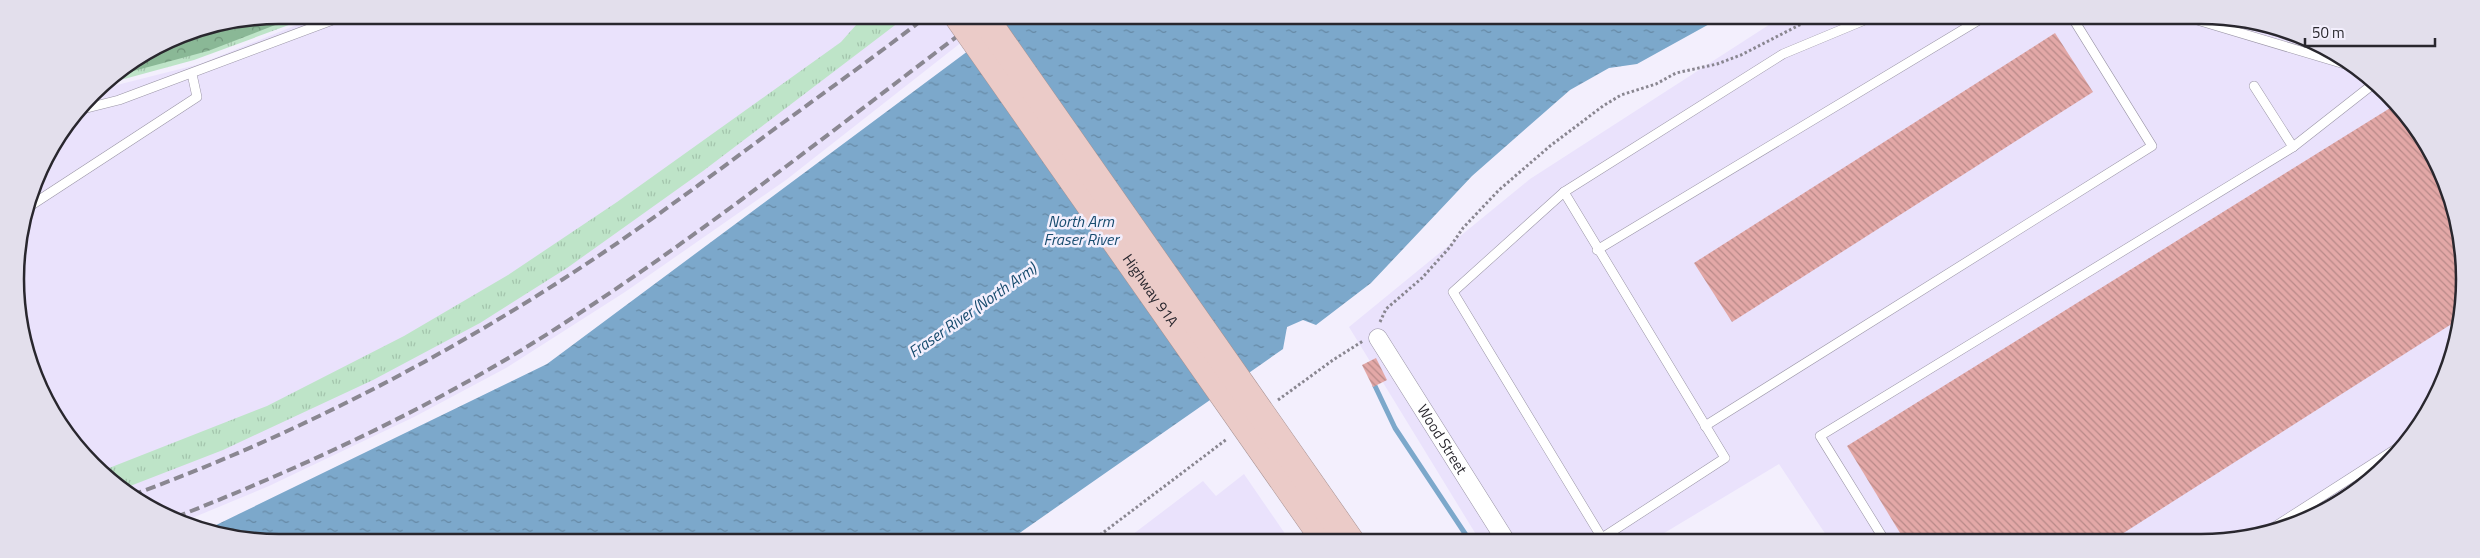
<svg xmlns="http://www.w3.org/2000/svg" width="2480" height="558" font-family="'Titillium Web',sans-serif">
<style>
.built{fill:#eae2fc}
.grass{fill:url(#grass-tufts)}
.forest{fill:url(#forest-crowns)}
.water{fill:url(#water-ripples)}
.lines{fill:none;stroke-linecap:round;stroke-linejoin:round}
.stream{stroke:#7ca8cb;stroke-width:5}
.building{fill:url(#building-back-hatch)}
.service-casing{stroke:#9a95a6;stroke-width:10}
.minor-casing{stroke:#9a95a6;stroke-width:19}
.path{stroke:#898690;stroke-width:3;stroke-dasharray:2.5 2.5;stroke-linecap:butt}
.service{stroke:#fff;stroke-width:9}
.minor{stroke:#fff;stroke-width:18}
.rail{stroke:#8a8791;stroke-width:4;stroke-dasharray:10 5;stroke-linecap:butt}
.motorway-bridge-casing{stroke:#a79292;stroke-width:29;stroke-linecap:butt}
.motorway-bridge{stroke:#ebcbc8;stroke-width:28}
.labels{text-anchor:middle;stroke-width:5;stroke-linejoin:round;paint-order:stroke}
.street-label{font-size:15px;fill:#29272e;stroke:#f3effd}
.water-label{font-size:16px;font-style:italic;fill:#184c6f;stroke:#f3effd}
.rim{fill:none;stroke:#29272e;stroke-width:2.5}
</style>
<defs>
<pattern id="grass-tufts" width="24" height="20" patternUnits="userSpaceOnUse" patternTransform="scale(1.25)"><rect width="24" height="20" fill="#bee4c8"/><path d="M3 7l-1-3M5 7V3M7 7l1-3M15 17l-1-3M17 17v-4M19 17l1-3" fill="none" stroke="#a3c4ac"/></pattern>
<pattern id="forest-crowns" width="20" height="18" patternUnits="userSpaceOnUse" patternTransform="scale(1.25)"><rect width="20" height="18" fill="#8ab896"/><path d="M2 6a3 3 0 1 1 6 0M12 15a3 3 0 1 1 6 0" fill="none" stroke="#71967b"/></pattern>
<pattern id="water-ripples" width="26" height="14" patternUnits="userSpaceOnUse" patternTransform="scale(1.25)"><rect width="26" height="14" fill="#7ca8cb"/><path d="M2 4q2-2 4 0t4 0M15 11q2-2 4 0t4 0" fill="none" stroke="#6689a5"/></pattern>
<pattern id="building-back-hatch" width="6" height="6" patternUnits="userSpaceOnUse" patternTransform="scale(1.25)"><rect width="6" height="6" fill="#e3a8a7"/><path d="M-1 5l2 2M0 0l6 6M5-1l2 2" fill="none" stroke="#b88988"/></pattern>
</defs>
<rect width="100%" height="100%" fill="#f3effd"/>
<g class="built">
<path d="M321,15l674,1 -209,164 -161,112 -119,76 -92,49 -145,69 -84,35 -38,-13 -77,-68 -46,-92 -8,-87 26,-99 55,-72 103,-26z"/>
<path d="M1781,17h455l97,34 78,68 45,92 7,103 -25,82 -51,70 -69,50 -83,25h-405l-51,-77 -128,77h-171l-131,-214 181,-148z"/>
<path d="M1244,474l46,67h-166l79,-60 13,15z"/>
</g>
<g class="grass">
<path d="M279,15h37l-122,45 -92,25 76,-50z"/>
<path d="M864,16h43l-204,155 -136,97 -87,55 -107,57 -150,70 -98,38 -21,-18 163,-64 137,-70 104,-61 109,-73 224,-160z"/>
</g>
<path class="forest" d="M279,15h12l-3,5 -80,31 -97,26 67,-42z"/>
<path class="water" d="M1015,16l707,1 -85,47 -28,4 -39,22 -98,86 -101,107 -55,42 -13,-5 -16,7 -4,22 -275,192h-764l-36,-12 339,-165z"/>
<g class="lines">
<path class="stream" d="M1375,386l20,42 75,113"/>
</g>
<g class="building">
<path d="M2055,33l38,59 -361,230 -38,-59z"/>
<path d="M2395,105l16,14 45,92 5,107 -350,223h-206l-58,-95z"/>
<path d="M1376,358l11,22 -14,7 -11,-22z"/>
</g>
<g class="lines">
<defs>
<g id="service">
<path d="M2187,17l164,49"/>
<path d="M2254,86l39,61 79,-62"/>
<path d="M83,109l36,-9 227,-85"/>
<path d="M1564,192l161,266 -123,80 -149,-246z"/>
<path d="M1564,192l219,-138 89,-37"/>
<path d="M30,206l167,-109 -5,-23"/>
<path d="M1597,250l387,-233"/>
<path d="M1705,426l447,-280 -80,-129"/>
<path d="M2268,531l134,-86"/>
<path d="M1885,541l-65,-105 473,-289"/>
</g>
<g id="minor">
<path id="s1" d="M1378,338l128,203"/>
</g>
</defs>
<use href="#service" class="service-casing"/>
<use href="#minor" class="minor-casing"/>
<g class="path">
<path d="M1380,322l6,-13 36,-31 28,-31 13,-19 36,-38 51,-44 53,-40 18,-11 35,-11 20,-11 41,-9 24,-9 74,-38"/>
<path d="M1278,400l55,-40 30,-19"/>
<path d="M1092,541l135,-102"/>
</g>
<use href="#service" class="service"/>
<use href="#minor" class="minor"/>
<g class="rail">
<path d="M132,495c154,-56 302,-132 439,-221 68,-44 133,-93 198,-141 53,-39 107,-77 158,-117"/>
<path d="M176,517c135,-53 268,-115 390,-195 145,-94 280,-202 418,-306"/>
</g>
<defs>
<g id="motorway-bridge">
<path id="s2" d="M958,16l368,525"/>
<path d="M983,16l367,525"/>
</g>
</defs>
<use href="#motorway-bridge" class="motorway-bridge-casing"/>
<use href="#motorway-bridge" class="motorway-bridge"/>
</g>
<g class="labels">
<g class="street-label">
<text dy="5" stroke="none"><textPath href="#s2" startOffset="335">Highway 91A</textPath></text>
<text dy="5" stroke="none"><textPath href="#s1" startOffset="120">Wood Street</textPath></text>
</g>
<g class="water-label">
<text x="1081" y="227">North Arm<tspan x="1081" dy="18">Fraser River</tspan></text>
<text transform="translate(972 310) rotate(-35)" y="6">Fraser River (North Arm)</text>
</g>
</g>
<path d="M0 0H2480V558H0ZM279 24H2201A255 255 0 0 1 2456 279V279A255 255 0 0 1 2201 534H279A255 255 0 0 1 24 279V279A255 255 0 0 1 279 24Z" fill="#e3dfec" fill-rule="evenodd"/>
<path class="rim" d="M279 24H2201A255 255 0 0 1 2456 279V279A255 255 0 0 1 2201 534H279A255 255 0 0 1 24 279V279A255 255 0 0 1 279 24Z"/>
<path d="M2305 38v8h130v-8" fill="none" stroke="#29272e" stroke-width="2.5"/>
<text x="2312" y="38" font-size="15" fill="#29272e" stroke="#f3effd" stroke-width="4" paint-order="stroke">50 m</text>
</svg>
